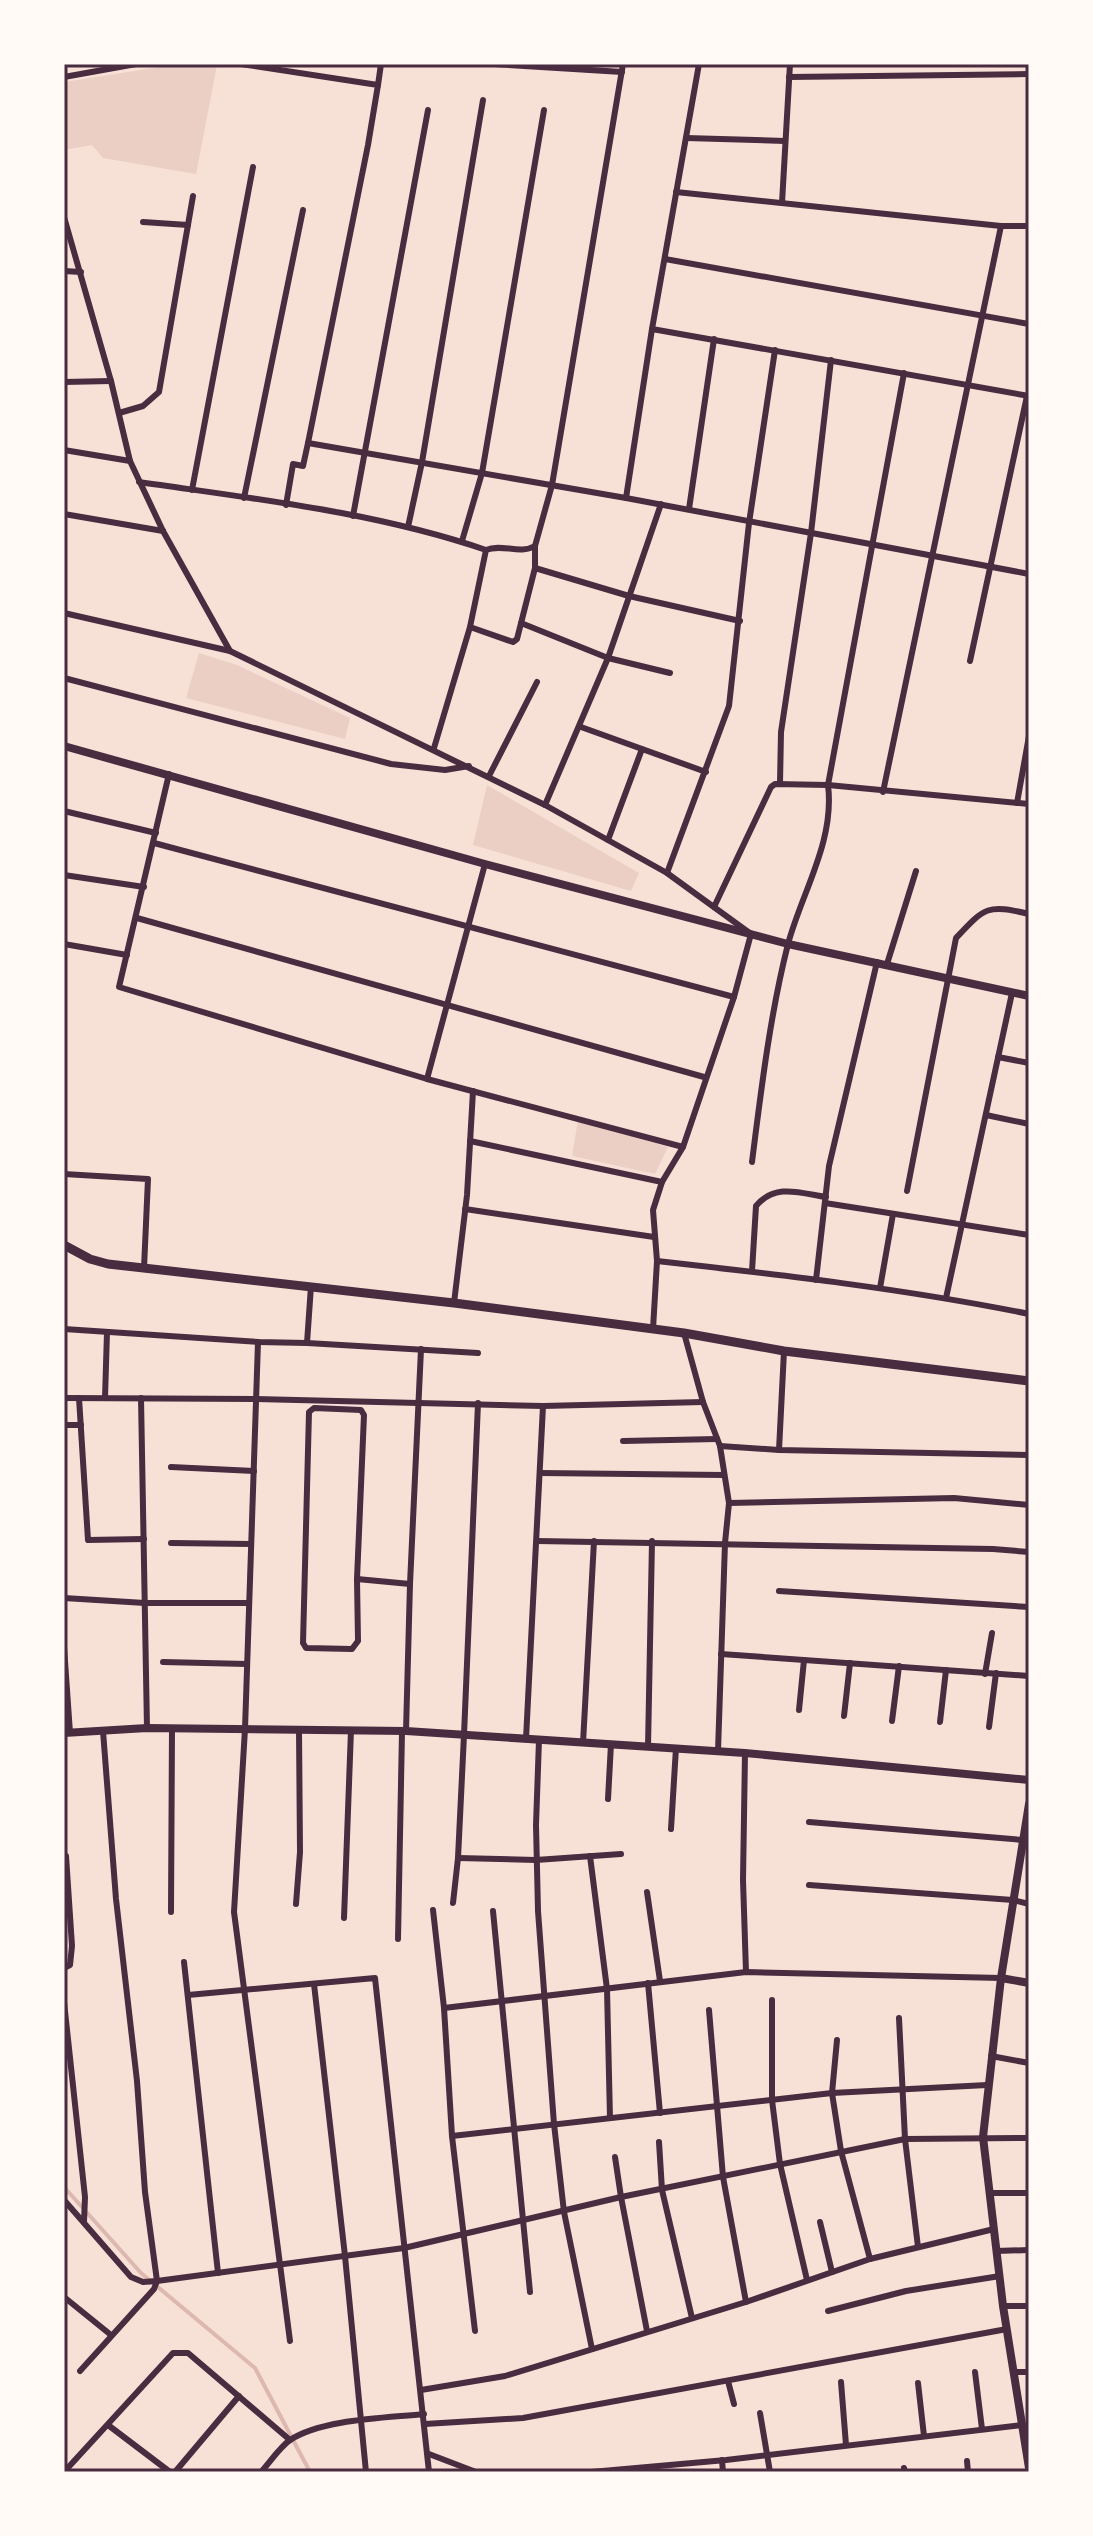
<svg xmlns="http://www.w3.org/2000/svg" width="1093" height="2536" font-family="'Varela Round',sans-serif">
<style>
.green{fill:#ebcfc5}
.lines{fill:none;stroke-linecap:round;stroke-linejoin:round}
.stream{stroke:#dcb8b0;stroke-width:4}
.minor{stroke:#4a2c40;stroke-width:6}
.tertiary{stroke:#4a2c40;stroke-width:8}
.secondary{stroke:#4a2c40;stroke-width:9}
.neatline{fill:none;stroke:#4a2c40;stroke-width:3}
</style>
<rect width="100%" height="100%" fill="#f7e1d7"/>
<g class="green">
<path d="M217,65l-21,109 -93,-16 -11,-13 -28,5v-68l102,-16z"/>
<path d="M199,653l38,12 113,53 -5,21 -159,-41z"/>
<path d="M487,785l152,88 -8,18 -158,-46z"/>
<path d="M578,1120l90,27 -13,27 -83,-18z"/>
</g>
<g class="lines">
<path class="stream" d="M64,2187l77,86 114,95 55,104"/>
<g class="minor">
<path d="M241,64l137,21 -10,60 -60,298 -5,23 -10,-2 -7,41"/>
<path d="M494,64l128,8"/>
<path d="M64,77l72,-13"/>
<path d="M789,77l240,-3"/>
<path d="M378,85l3,-21"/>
<path d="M686,138l99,3"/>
<path d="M676,192l325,34h28"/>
<path d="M782,203l8,-139"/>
<path d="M64,217l47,164 19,80 33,70 67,120"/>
<path d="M143,222l45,3"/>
<path d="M665,259l364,65"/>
<path d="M64,271l17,1"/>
<path d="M652,329l377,67"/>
<path d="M64,382l47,-1"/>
<path d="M119,413l24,-7 16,-14 34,-196"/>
<path d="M308,443l318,55 403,76"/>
<path d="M64,450l66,11"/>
<path d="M139,482c116,17 236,30 347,68"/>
<path d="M192,490l61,-323"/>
<path d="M244,498l59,-288"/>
<path d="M626,498l26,-169 47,-265"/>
<path d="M689,509l25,-170"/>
<path d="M64,514l99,17"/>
<path d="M353,516l75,-406"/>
<path d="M408,527l14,-65 61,-362"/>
<path d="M462,541l20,-68 62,-363"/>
<path d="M535,568l94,28 111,25"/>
<path d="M64,613l166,38 315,154 122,68 84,61 -17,63 -51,150 -21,35 -9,28 4,51 -4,68"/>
<path d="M521,623l87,35 62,15"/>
<path d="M470,627l43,15 4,-3 18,-71v-22l17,-61 71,-421"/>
<path d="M970,661l57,-265"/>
<path d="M64,678l327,86 54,6 24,-4"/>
<path d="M581,727l125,45"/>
<path d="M434,748l36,-121 16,-77c16,-7 33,5 49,-4"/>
<path d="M169,774l-50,213 308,92 256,68"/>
<path d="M489,776l48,-94"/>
<path d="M780,783l1,-51 30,-199 20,-173"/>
<path d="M883,792l118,-566"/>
<path d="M1017,803l12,-67"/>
<path d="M545,805l63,-147 53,-154"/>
<path d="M64,811l92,22"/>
<path d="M608,840l34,-91"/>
<path d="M154,843l580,154"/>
<path d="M667,873l62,-167 20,-183 26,-173"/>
<path d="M64,875l80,12"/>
<path d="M714,907l57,-120 4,-3 53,1 201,19"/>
<path d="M137,918l567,159"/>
<path d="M64,944l63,11"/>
<path d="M887,964l29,-93"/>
<path d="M998,1057l31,6"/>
<path d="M427,1079l58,-215"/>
<path d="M986,1115l43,9"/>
<path d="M470,1141l192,41"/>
<path d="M752,1162c9,-71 18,-147 36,-218 14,-52 47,-103 40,-159l76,-412"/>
<path d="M64,1174l84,5 -4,89"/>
<path d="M907,1191l49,-253c29,-31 31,-34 73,-24"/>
<path d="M825,1203l204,32"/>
<path d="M465,1209l189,28"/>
<path d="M657,1261c125,14 249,28 372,53"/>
<path d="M752,1271l4,-65c19,-23 44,-13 70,-9"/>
<path d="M816,1280l13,-114 48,-204"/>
<path d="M880,1288l13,-74"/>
<path d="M946,1298l66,-305"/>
<path d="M454,1303l13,-108 6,-104"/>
<path d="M64,1329l194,13 49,1 4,-57"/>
<path d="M684,1333l19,69 17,44 9,57 -4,40 -7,208"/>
<path d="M258,1342l-13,387 -11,183 56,429"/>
<path d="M307,1343l171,10"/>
<path d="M64,1398l192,1 287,7 160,-4"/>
<path d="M79,1398l9,142 56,-1"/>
<path d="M105,1398l2,-66"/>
<path d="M141,1398l6,330"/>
<path d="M314,1408l47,2 3,5 -7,164 1,62 -6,8 -46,-1 -3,-5 6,-231z"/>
<path d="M64,1425h17"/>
<path d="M623,1441l94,-2"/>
<path d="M720,1446l59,4 250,5"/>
<path d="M779,1450l5,-99"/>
<path d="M171,1467l83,4"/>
<path d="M540,1473l184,2"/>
<path d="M729,1503l225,-5 75,7"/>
<path d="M537,1541l456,8 36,3"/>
<path d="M171,1543l80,1"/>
<path d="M357,1579l53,5"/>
<path d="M779,1591l250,16"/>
<path d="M64,1598l81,5h104"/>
<path d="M64,1647l6,86"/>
<path d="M721,1654l308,22"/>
<path d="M163,1662l84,2"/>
<path d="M985,1674l7,-41"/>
<path d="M799,1710l5,-50"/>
<path d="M844,1716l6,-53"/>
<path d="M892,1721l7,-55"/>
<path d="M940,1722l6,-52"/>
<path d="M989,1727l7,-54"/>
<path d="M406,1731l4,-147 11,-235"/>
<path d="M526,1739l17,-333"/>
<path d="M539,1740l-3,85 2,86 16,213 10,88 28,137"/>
<path d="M583,1743l11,-202"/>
<path d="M648,1747l4,-206"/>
<path d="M745,1753l-2,127 3,92"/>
<path d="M608,1799l3,-55"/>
<path d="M809,1822l214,18"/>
<path d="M671,1829l5,-81"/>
<path d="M590,1856l17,133 3,129"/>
<path d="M458,1858l78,2 85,-6"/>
<path d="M809,1885l204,15 16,4"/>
<path d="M647,1892l13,89"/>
<path d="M453,1903l5,-45 6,-123 14,-332"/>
<path d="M296,1904l4,-52 -1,-122"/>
<path d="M433,1910l11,98 8,128 23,195"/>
<path d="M493,1911l37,381"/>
<path d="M171,1912l1,-184"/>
<path d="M344,1918l7,-188"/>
<path d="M398,1939l4,-207"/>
<path d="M184,1962l34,311"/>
<path d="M64,1968l6,-3 2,-19 -6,-90"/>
<path d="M648,1983l12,130"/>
<path d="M314,1984l31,272 21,216"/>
<path d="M188,1995l187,-17 54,494"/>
<path d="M772,2000v100l8,64 27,116"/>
<path d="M64,2002l21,195 -1,25"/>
<path d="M444,2008l302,-36 255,6"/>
<path d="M709,2010l14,167 23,125"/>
<path d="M899,2018l6,121 13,108"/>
<path d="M837,2040l-5,53 9,58 29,108"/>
<path d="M991,2056l38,7"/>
<path d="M452,2136l380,-43 155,-8"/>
<path d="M659,2142l3,48 30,128"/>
<path d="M615,2157l6,40 26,134"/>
<path d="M991,2193h38"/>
<path d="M64,2200l67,77 12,5 14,-1 247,-33 217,-51 284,-58 124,-1"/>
<path d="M820,2222l12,50"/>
<path d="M996,2251l33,-1"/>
<path d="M64,2297l47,38"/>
<path d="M1003,2306h26"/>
<path d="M828,2311l78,-20 94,-15"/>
<path d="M80,2371l74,-82 3,-8 -12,-89 -8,-111 -21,-182 -13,-168"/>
<path d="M975,2372l7,57"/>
<path d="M1015,2372h14"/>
<path d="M728,2381l6,23"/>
<path d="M841,2382l5,63"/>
<path d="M918,2383l6,53"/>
<path d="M421,2390l84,-14 241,-74 124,-43 124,-30"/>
<path d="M760,2413l10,59"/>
<path d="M425,2424l98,-6 484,-89"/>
<path d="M108,2425l62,47"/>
<path d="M429,2454l47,18"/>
<path d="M722,2460l1,12"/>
<path d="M967,2461l1,11"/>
<path d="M904,2468l1,4"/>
<path d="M64,2472l109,-119h15l102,87"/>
<path d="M175,2472l64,-76"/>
<path d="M261,2472c9,-10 19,-25 29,-32 32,-21 96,-22 134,-26"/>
<path d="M591,2472l135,-12 297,-35"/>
</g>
<g class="tertiary">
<path d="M64,746l421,118 303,80 241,52"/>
<path d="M64,1733l83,-5 259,3 339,22 284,27"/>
<path d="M1029,1804l-28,174 -18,159 20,169 26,162"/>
<path d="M1001,1978l28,5"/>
</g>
<path class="secondary" d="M64,1245l26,14 18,5 346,39 230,30 100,18 245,30"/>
</g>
<rect width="1093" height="2536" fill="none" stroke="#fffaf5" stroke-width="132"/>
<rect x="66" y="66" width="961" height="2404" class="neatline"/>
</svg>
